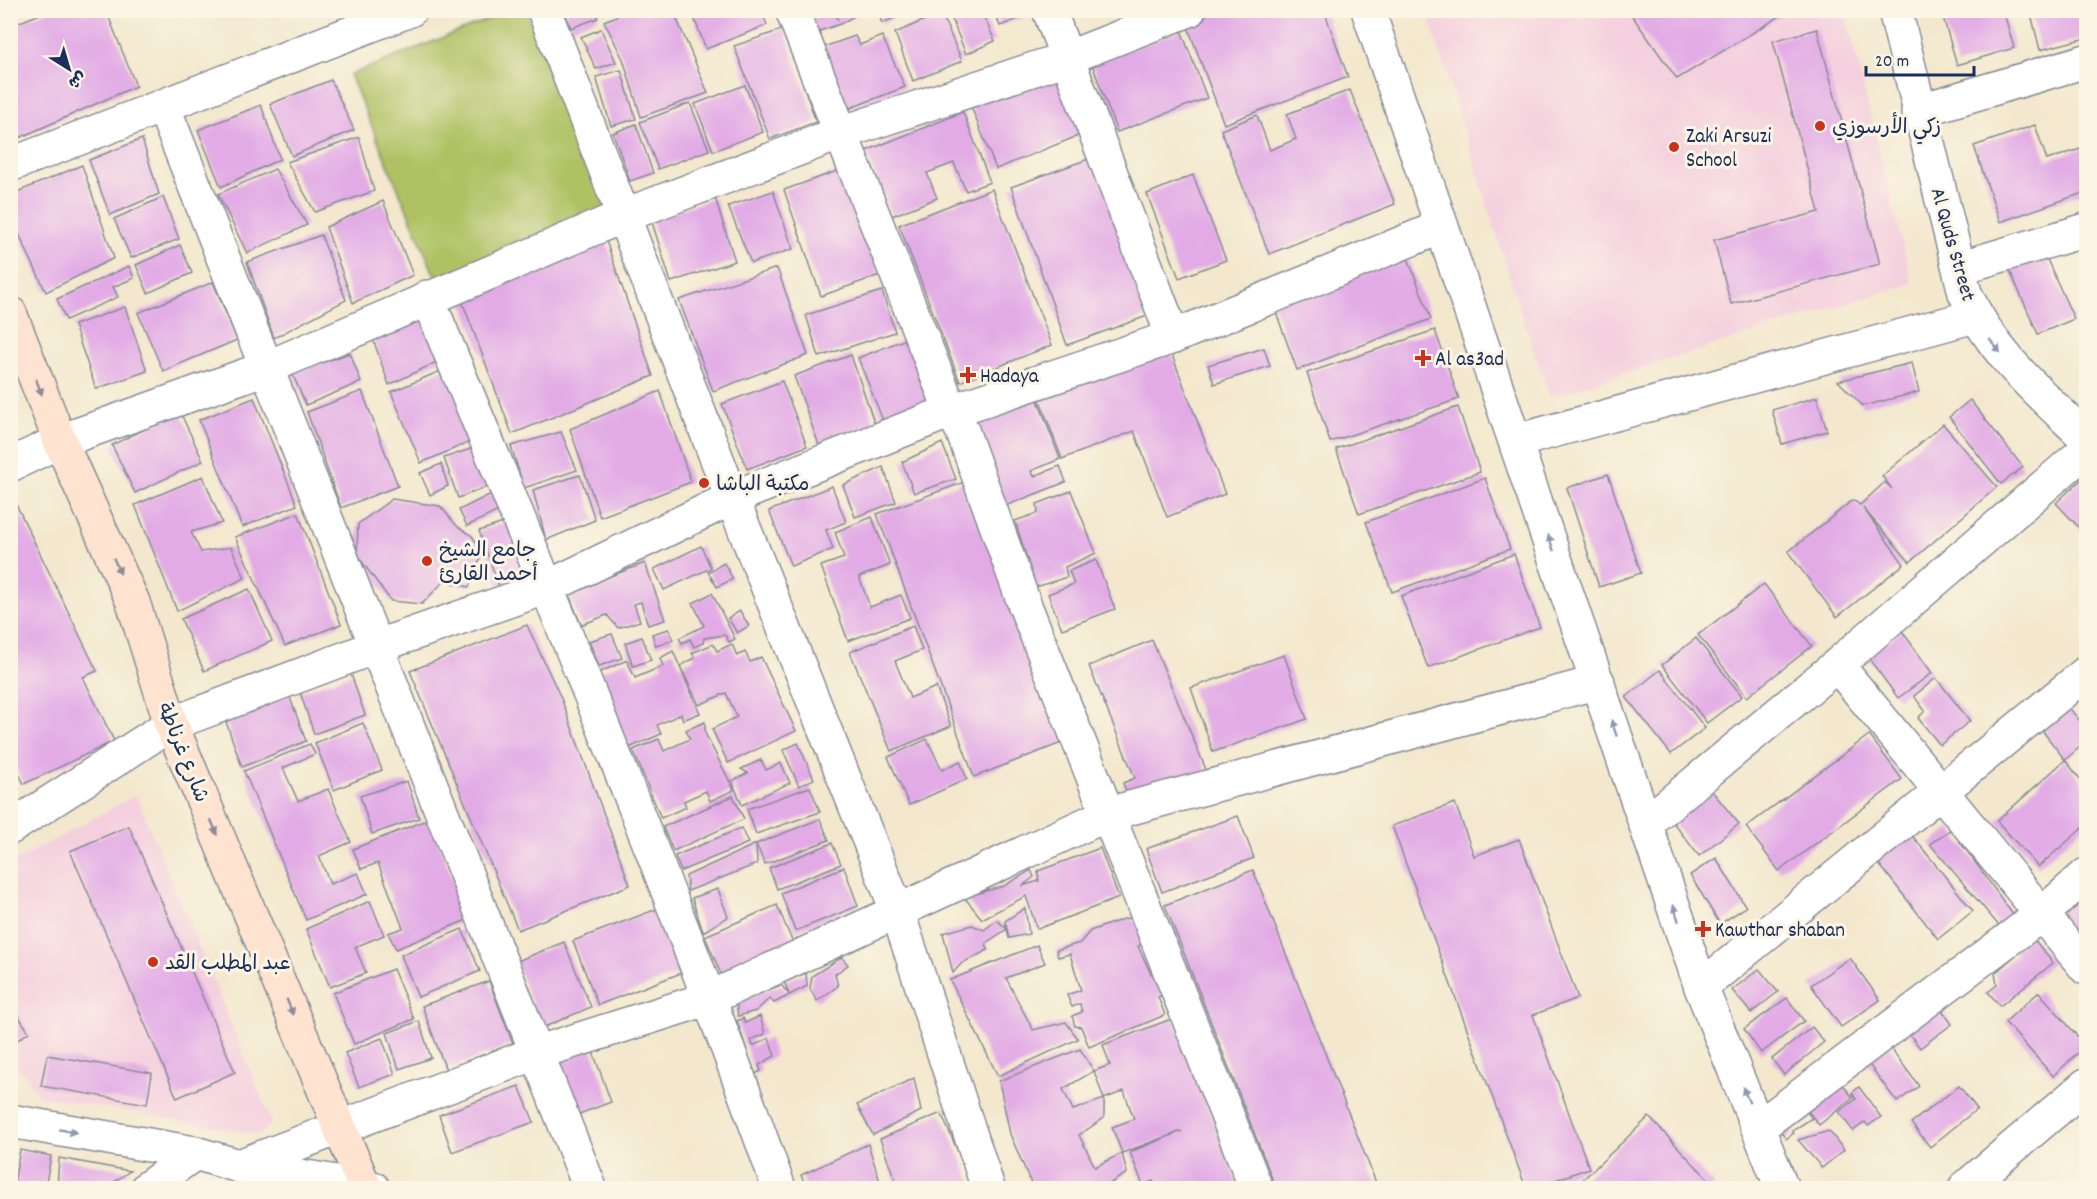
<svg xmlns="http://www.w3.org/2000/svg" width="2097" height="1199" font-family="Dekko,'Playpen Sans Arabic',sans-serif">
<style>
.built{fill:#f4cfde}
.green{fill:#afc164;stroke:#657861;stroke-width:1.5}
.building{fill:#e2abe6}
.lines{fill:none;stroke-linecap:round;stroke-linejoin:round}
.street-casing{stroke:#878c96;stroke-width:36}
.secondary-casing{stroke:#878c96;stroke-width:36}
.street{stroke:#fff;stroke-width:33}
.secondary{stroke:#fee3d1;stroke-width:33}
.oneway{fill:#8d97ae}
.oneway2{fill:#8c8998}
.poi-dot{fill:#c8321e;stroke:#fcf5e5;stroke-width:2}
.labels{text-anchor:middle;stroke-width:6;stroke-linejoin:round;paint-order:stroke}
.poi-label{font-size:21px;fill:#1b2f5e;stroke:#fcf5e5;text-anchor:start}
.street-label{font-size:21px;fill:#1b2f5e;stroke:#fcf5e5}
</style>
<rect width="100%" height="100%" fill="#fcf5e5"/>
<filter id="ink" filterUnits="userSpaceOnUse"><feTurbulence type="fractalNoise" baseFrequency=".0167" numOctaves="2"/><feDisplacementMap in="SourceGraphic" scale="12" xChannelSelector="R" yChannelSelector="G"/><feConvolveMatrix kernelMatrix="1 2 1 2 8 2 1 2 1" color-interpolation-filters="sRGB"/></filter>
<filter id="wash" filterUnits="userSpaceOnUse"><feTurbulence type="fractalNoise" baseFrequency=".008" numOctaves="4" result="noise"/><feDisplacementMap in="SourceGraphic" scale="24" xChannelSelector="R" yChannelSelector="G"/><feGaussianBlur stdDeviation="1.35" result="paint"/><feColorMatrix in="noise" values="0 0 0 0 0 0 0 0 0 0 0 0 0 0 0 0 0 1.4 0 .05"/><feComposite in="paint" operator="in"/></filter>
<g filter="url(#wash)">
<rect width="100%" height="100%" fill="#f3e8cd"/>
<g class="built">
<path d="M1427,11h418l67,272 -362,114 -27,-77z"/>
<path d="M136,795l136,328 -12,12 -221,-39 -28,-40 -1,-192z"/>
</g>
<path class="green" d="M509,11h17l83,201 -172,69 -87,-206z"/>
<g id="blocks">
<g class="building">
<path d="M50,10h56l30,76 -126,56v-116z"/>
<path d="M564,10h31l3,8 -27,10z"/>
<path d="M632,10h41l35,83 -67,24 -18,-58 -19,-38z"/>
<path d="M691,10h70l6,15 -61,24z"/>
<path d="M807,10h26l5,10 -4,-10h31l-25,14 -26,9z"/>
<path d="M877,10h35v1l-30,12z"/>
<path d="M948,10h33l14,31 -29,13z"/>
<path d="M994,10h40v3l-34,13z"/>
<path d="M1067,10h20v1l-17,6z"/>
<path d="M1218,10h106l24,67 -124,47 -38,-102z"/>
<path d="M1628,10h162l-113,69z"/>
<path d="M1941,10h62l11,38 -57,17z"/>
<path d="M2030,10h56v28l-46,12z"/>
<path d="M941,13l21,48 -49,20 -18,-48z"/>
<path d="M601,29l15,33 -20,7 -15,-32z"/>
<path d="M784,29l32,93 -46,17 -36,-93z"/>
<path d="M1817,29l63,235 -149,40 -17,-64 105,-28 -46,-171z"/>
<path d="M1181,30l26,68 -90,34 -25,-68z"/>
<path d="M855,36l5,9 22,-9 23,51 -60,23 -21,-63z"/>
<path d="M1059,69l26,64 -89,36 -26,-65z"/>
<path d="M621,70l15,49 -25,7 -15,-49z"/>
<path d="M331,80l23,50 -62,26 -22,-52z"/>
<path d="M745,85l18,47 -50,19 -18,-47z"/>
<path d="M1350,90l45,114 -126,50 -48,-124 36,-15 13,35 26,-11 -9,-25z"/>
<path d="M690,103l19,47 -51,19 -18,-47z"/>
<path d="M261,105l19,54 -59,28 -23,-57z"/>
<path d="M963,112l27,70 -24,9 -12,-28 -27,10 10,25 -45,18 -26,-65z"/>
<path d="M636,124l17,49 -23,8 -17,-48z"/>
<path d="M2035,125l12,35 39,-13v45l-86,30 -26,-76z"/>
<path d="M359,137l15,54 -59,21 -28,-50z"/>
<path d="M142,139l17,55 -49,21 -21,-55z"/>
<path d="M1094,157l56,158 -83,30 -56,-158z"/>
<path d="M82,165l32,93 -68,34 -36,-77v-20z"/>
<path d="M275,169l32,56 -60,28 -29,-59z"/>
<path d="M843,169l37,106 -59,21 -37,-106z"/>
<path d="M1193,175l33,85 -47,18 -32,-84z"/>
<path d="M992,189l60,156 -92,37 -61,-157z"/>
<path d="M773,191l20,58 -42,14 -23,-57z"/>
<path d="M163,197l16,42 -48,19 -17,-39z"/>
<path d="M715,198l20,63 -64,21 -20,-63z"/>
<path d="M383,201l30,74 -60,28 -27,-76z"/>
<path d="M321,235l25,65 -72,38 -27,-76z"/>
<path d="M604,235l49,141 -141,58 -54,-144z"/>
<path d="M180,245l12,28 -44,20 -12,-28z"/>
<path d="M1406,253l25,66 -134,51 -24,-66z"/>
<path d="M2046,257l28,62 -36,15 -32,-72z"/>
<path d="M129,266l5,12 -21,9 5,10 -52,23 -9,-21z"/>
<path d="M777,268l31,87 -95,36 -34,-91z"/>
<path d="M213,282l24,58 -74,31 -25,-58z"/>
<path d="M882,291l13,41 -76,25 -13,-42z"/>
<path d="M125,307l22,64 -51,18 -22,-64z"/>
<path d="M424,317l17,43 -52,25 -16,-46z"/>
<path d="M1435,330l24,69 -129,43 -23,-69z"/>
<path d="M906,339l26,65 -48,19 -26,-65z"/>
<path d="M1169,347l56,147 -58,23 -33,-86 -72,28 -23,-61z"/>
<path d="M1264,348l6,18 -56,18 -6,-19z"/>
<path d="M350,353l11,29 -55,23 -14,-32z"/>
<path d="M851,355l24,70 -56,20 -25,-69z"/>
<path d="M1912,363l7,29 -56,14 -25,-25z"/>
<path d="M445,369l29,71 -53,23 -30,-71z"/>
<path d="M782,381l25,65 -60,23 -25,-65z"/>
<path d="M362,391l36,95 -57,22 -34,-96z"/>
<path d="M660,391l31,91 -91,35 -30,-88z"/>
<path d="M1036,395l24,64 -29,12 3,5 26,-10 6,16 -61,24 -33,-86z"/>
<path d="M1817,397l10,34 -45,13 -10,-34z"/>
<path d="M254,398l43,107 -55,22 -43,-107z"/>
<path d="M1970,400l53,67 -22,17 -52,-67z"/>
<path d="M1458,407l22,65 -121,42 -23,-65z"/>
<path d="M180,412l23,49 -68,32 -23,-48z"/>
<path d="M1943,424l54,63 -87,75 -47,-54 41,56 -67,53 -49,-65 65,-52 7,5 25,-23 7,7 -10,-13z"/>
<path d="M561,432l16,38 -53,18 -13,-42z"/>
<path d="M942,443l14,36 -42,14 -12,-31z"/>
<path d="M476,447l13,39 -31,12 -14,-40z"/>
<path d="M441,464l7,22 -18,9 -10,-22z"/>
<path d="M883,467l13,35 -41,15 -12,-32z"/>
<path d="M1608,474l33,99 -42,14 -32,-99z"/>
<path d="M580,475l15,45 -49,20 -13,-50z"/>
<path d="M2086,475v60l-30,-32z"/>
<path d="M203,476l19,47 -31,9 10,20 30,-5 14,31 -68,33 -42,-106z"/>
<path d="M1485,478l25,71 -118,43 -26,-70z"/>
<path d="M970,480l99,260 -95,37 -97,-263z"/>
<path d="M832,486l14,36 -20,8 7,19 -42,17 -22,-55z"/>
<path d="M1071,491l25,62 -31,14 2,10 -31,10 -21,-66 23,-8 -1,-9z"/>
<path d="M495,492l8,17 -36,17 -8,-16z"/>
<path d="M392,499l48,7 17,20 15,10 11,16 -14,35 -25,-6 -22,23 -31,-3 -34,-46 1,-31z"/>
<path d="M14,500l83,171 -14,6 31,64 -90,43 -14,-28v-255z"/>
<path d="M298,513l43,111 -56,22 -50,-109z"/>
<path d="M872,517l18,48 -31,12 11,30 31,-12 9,23 -62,23 -27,-75 23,-8 -9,-26z"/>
<path d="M512,520l22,62 -34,7 -21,-58z"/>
<path d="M701,546l10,22 -47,22 -10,-21z"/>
<path d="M1514,554l26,73 -112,41 -27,-72z"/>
<path d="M1096,560l19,49 -53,20 -14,-35 26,-10 -5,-13z"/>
<path d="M645,563l20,57 -17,5 -7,-23 -7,2 6,17 -22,7 -11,-13 -26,10 -13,-33z"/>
<path d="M724,563l9,16 -16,8 -9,-15z"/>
<path d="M1764,584l48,62 -65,51 -49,-62z"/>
<path d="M249,589l23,52 -68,30 -23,-52z"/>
<path d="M712,593l23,46 -6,3 -4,-7 -21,3 -1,5 -9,4 -4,-8 -8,4 -3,-5 25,-12 -11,-23z"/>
<path d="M740,611l9,15 -12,7 -9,-15z"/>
<path d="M527,625l34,73 69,187 -112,45 -108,-259z"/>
<path d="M913,626l9,24 -27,11 15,37 26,-11 15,39 -60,25 -41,-99z"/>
<path d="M669,629l4,11 -17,6 -4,-12z"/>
<path d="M1902,631l30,42 -34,25 -31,-42z"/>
<path d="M612,634l10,24 -23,8 -10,-25z"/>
<path d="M642,637l9,23 -18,6 -8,-23z"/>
<path d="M1696,638l46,58 -35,27 -45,-58z"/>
<path d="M1152,640l55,132 -76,31 -8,-20 12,-5 -46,-112z"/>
<path d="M713,644l4,7 15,-7 5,12 8,-4 5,10 11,-5 35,74 -68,32 -16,-34 25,-12 -11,-24 -27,12 -19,-39 15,-8 -3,-5z"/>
<path d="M673,651l27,62 -17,7 -2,-6 -24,11 4,9 -32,14 -33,-74 31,-14 8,18 28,-12 -3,-8z"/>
<path d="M1284,655l23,64 -94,33 -22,-64z"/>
<path d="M1660,670l45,58 -34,26 -45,-57z"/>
<path d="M351,674l14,41 -51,19 -14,-42z"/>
<path d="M1936,678l34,43 -30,24 -22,-27 7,-7 -11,-15z"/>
<path d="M289,695l17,46 -64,26 -17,-48z"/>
<path d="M2065,703l21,25v14l-21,18 -27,-35z"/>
<path d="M705,722v11l29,57 -24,11 -4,-10 -22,10 2,6 -25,11 -28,-68 26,-11 5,12 26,-12 -4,-9z"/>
<path d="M363,723l19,47 -48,20 -19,-47z"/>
<path d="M1869,735l33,44 -123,92 -33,-44z"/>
<path d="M927,739l15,31 18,-9 7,18 -58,26 -21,-48z"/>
<path d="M798,743l16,36 -15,7 -16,-36z"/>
<path d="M310,744l5,10 -32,14 15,33 30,-12 23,53 -32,14 11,28 28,-11 9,21 -61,26 -62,-149z"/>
<path d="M761,760l5,10 15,-7 9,20 -48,22 -10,-24 16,-8 -7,-4z"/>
<path d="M2065,760l21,26v39l-48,42 -41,-46z"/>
<path d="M407,781l12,37 -47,16 -12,-38z"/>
<path d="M1707,785l32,39 -40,32 -31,-40z"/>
<path d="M810,787l10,25 -64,22 -9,-25z"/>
<path d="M733,796l11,23 -71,32 -10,-24z"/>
<path d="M1455,803l19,53 45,-17 59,159 -45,17 56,153 -56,20h-7l-134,-362z"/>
<path d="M1238,816l16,42 -92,34 -16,-43z"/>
<path d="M429,819l40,100 -73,30 -8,-16 15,-5 -25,-65 -17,6 -8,-20z"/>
<path d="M820,819l9,21 -64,24 -9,-20z"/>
<path d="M129,826l106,246 -58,26 -107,-247z"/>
<path d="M741,828l7,15 -67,28 -6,-15z"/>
<path d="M1906,828l67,83 -35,28 -66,-84z"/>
<path d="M1951,829l63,87 -14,11 -70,-83z"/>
<path d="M832,843l9,21 -64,25 -8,-21z"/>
<path d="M756,844l1,20 -69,27 -2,-15z"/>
<path d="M1100,848l19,50 -82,31 -11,-33 -44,23 -18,-22 40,-11 27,-16 3,7 -12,9 17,-5 -1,-10z"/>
<path d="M1716,858l30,49 -26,17 -30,-49z"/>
<path d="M844,867l14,39 -63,25 -14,-38z"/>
<path d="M1253,870l125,318h-102l-111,-283z"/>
<path d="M2086,888v61l-29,-35z"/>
<path d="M718,889l10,28 -25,15 -11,-34z"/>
<path d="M370,901l14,34 -29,12 11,26 -36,14 -24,-58z"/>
<path d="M777,905l16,38 -72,31 -16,-38z"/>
<path d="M1025,908l4,26 -20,4 -2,-9 -21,14 2,7 -26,13 -9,10 -10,-40 29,-8 12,5 13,-10 10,9 -2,-8z"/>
<path d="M657,909l24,64 -83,32 -25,-64z"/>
<path d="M1127,918l10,4 9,21 -8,3 13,28 7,1 8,18 -8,4 7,18 -76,32 -8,-20 -6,-1 -3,-10 10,-4 -2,-8 -8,3 -5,-12 14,-5 -11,-36 -12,3 -2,-7 24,-7 10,-12z"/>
<path d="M462,929l18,42 -62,26 -17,-42z"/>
<path d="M2029,933l24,30 -53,43 -12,-14 9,-7 -2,-12 22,-19 -6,-6z"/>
<path d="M564,942l27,65 -49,21 -27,-66z"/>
<path d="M1037,945l8,18 -39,15 27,52 33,-8 12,17 -80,37 -48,-96z"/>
<path d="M842,957l6,8 -13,9 3,12 -21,15 -7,-12 2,-13z"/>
<path d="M1850,958l30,42 -39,27 -30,-42z"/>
<path d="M393,969l21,50 -60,25 -21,-51z"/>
<path d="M1759,969l19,23 -27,21 -19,-23z"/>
<path d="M806,973l1,13 -33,17 -4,-5 -14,13 -18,5 -2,-14 45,-17 8,9 -5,-13z"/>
<path d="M489,981l24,63 -67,26 -24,-64z"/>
<path d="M2039,992l47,54 -33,30 -48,-54z"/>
<path d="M1787,998l17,23 -43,32 -17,-24z"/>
<path d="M10,1004l19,28 -19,13z"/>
<path d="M1939,1006l13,18 -32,24 -13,-17z"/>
<path d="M760,1016l5,18 -14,6 2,6 16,-8 6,18 -16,9 2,6 -6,3 -18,-53 6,-3 2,5z"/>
<path d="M1174,1018l65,170h-83l-3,-7 -10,4 -13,-33 52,-21 -60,22 -10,-26 22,-8 -10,-28 -20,8 -10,-28 16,-6 -7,-20z"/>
<path d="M419,1021l12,37 -32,11 -12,-36z"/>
<path d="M1812,1027l12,15 -40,33 -12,-16z"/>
<path d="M382,1038l13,36 -36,13 -14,-34z"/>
<path d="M1889,1046l30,40 -22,16 -30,-40z"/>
<path d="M592,1049l19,53 -37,14 -17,-54z"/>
<path d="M1080,1049l14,22 -31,18 10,21 31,-11v19l-25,17 16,32 27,-14 5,20 -24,15h-70l-23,-54 -11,-53z"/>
<path d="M47,1055l105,18 -5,31 -106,-18z"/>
<path d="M1835,1074l18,24 -34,27 -19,-24z"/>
<path d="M914,1078l7,33 -48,24 -16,-30z"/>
<path d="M519,1086l15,36 -82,30 -13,-37z"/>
<path d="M1959,1086l18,23 -47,38 -19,-24z"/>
<path d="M1859,1087l22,30 -13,9 -3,-4 -12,9 -14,-19 17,-13 -4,-6z"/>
<path d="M1799,1102l13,16 -20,13 2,2 -8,6 -5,-7 3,-2 -1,-7z"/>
<path d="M941,1113l33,75h-76l-18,-49z"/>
<path d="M1649,1117l66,69 -3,2h-138z"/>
<path d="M1829,1131l15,19 -22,18 -24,-28z"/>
<path d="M868,1144l14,44h-75l-6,-13z"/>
<path d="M20,1150l31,6 -6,32h-32z"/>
<path d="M59,1158l71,13 -25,17h-48z"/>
</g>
</g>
</g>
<g filter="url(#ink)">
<use href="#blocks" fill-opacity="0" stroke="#878c96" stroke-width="1.5"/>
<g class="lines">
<defs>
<g id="street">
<path d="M544,10l188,488 165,412 91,278"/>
<path d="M792,10l159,401 11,19 62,173 232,585"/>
<path d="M1049,10l124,327"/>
<path d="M1368,10l333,977 81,201"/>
<path d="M1895,10l70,283c28,62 73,98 121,145"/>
<path d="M164,108l426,1080"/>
<path d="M1918,111l168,-50"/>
<path d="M10,165l400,-155"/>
<path d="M1959,268l127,-38"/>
<path d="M427,297c123,295 244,591 352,891"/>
<path d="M1516,441l459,-125"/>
<path d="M10,465l50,-24 206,-73 357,-152 215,-82 229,-76 122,-48"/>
<path d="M1837,665l249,303"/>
<path d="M1646,823l191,-158 249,-215"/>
<path d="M10,828l161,-104 204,-77 173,-60 184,-89 219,-87 222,-74 268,-110"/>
<path d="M1701,987l385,-314"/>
<path d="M10,1121l185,32 44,13 134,22"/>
<path d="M1759,1127l283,-213 44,-39"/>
<path d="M239,1166l297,-113 174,-55 398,-184 490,-132"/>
<path d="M147,1188l48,-35"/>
<path d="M1965,1188l121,-103"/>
</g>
<path id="secondary" d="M10,313l50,128 73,161 38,122 194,464"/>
</defs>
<use href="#street" class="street-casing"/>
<use href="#secondary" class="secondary-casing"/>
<use href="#street" class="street"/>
<use href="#secondary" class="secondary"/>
</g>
<defs><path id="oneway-solid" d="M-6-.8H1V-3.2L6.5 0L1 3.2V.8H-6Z" transform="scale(1.5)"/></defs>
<g class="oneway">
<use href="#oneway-solid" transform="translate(1995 346) rotate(51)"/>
<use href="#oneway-solid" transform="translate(1551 543) rotate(-109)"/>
<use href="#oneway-solid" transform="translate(1614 728) rotate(-108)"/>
<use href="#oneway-solid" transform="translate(1676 913) rotate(-108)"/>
<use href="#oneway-solid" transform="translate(1746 1095) rotate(-113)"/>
<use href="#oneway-solid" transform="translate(68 1131) rotate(10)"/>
</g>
<g class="oneway2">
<use href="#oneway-solid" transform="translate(39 387) rotate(69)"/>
<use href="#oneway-solid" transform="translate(117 566) rotate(66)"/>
<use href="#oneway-solid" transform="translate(214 827) rotate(67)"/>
<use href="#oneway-solid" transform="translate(290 1007) rotate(67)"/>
</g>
</g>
<g class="poi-dot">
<circle cx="1820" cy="126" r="6"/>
<circle cx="1674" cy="147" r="6"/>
<path d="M1420 349h6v6h6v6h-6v6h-6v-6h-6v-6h6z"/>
<path d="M965 366h6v6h6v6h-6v6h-6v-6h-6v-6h6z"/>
<circle cx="704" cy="483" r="6"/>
<circle cx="427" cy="561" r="6"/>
<path d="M1700 920h6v6h6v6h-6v6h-6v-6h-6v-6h6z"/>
<circle cx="153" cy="962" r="6"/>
</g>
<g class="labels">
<g class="poi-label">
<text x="1832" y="133">زكي الأرسوزي</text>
<text x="1686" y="142">Zaki Arsuzi<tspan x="1686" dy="24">School</tspan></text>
<text x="1435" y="365">Al as3ad</text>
<text x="980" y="382">Hadaya</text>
<text x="716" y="490">مكتبة الباشا</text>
<text x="439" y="556">جامع الشيخ<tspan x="439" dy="24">أحمد القارئ</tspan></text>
<text x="1715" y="936">Kawthar shaban</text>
<text x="165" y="969">عبد المطلب القد</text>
</g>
<g class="street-label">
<text transform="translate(1954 244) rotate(74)" y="7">Al Quds Street</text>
<text transform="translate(184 752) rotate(68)" y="7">شارع غرناطة</text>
</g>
</g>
<rect width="2097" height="1199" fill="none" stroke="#fcf5e5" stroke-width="36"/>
<g transform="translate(69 69) rotate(143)" stroke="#fcf5e5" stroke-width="4.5" paint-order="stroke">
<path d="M0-4.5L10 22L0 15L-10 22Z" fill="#1b2f5e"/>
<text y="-9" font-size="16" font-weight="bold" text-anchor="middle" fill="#1b2f5e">ش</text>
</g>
<path d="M1866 66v9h108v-9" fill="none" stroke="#1b2f5e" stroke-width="3"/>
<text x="1875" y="66" font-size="18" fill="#1b2f5e" stroke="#fcf5e5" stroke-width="4.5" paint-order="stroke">20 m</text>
</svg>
